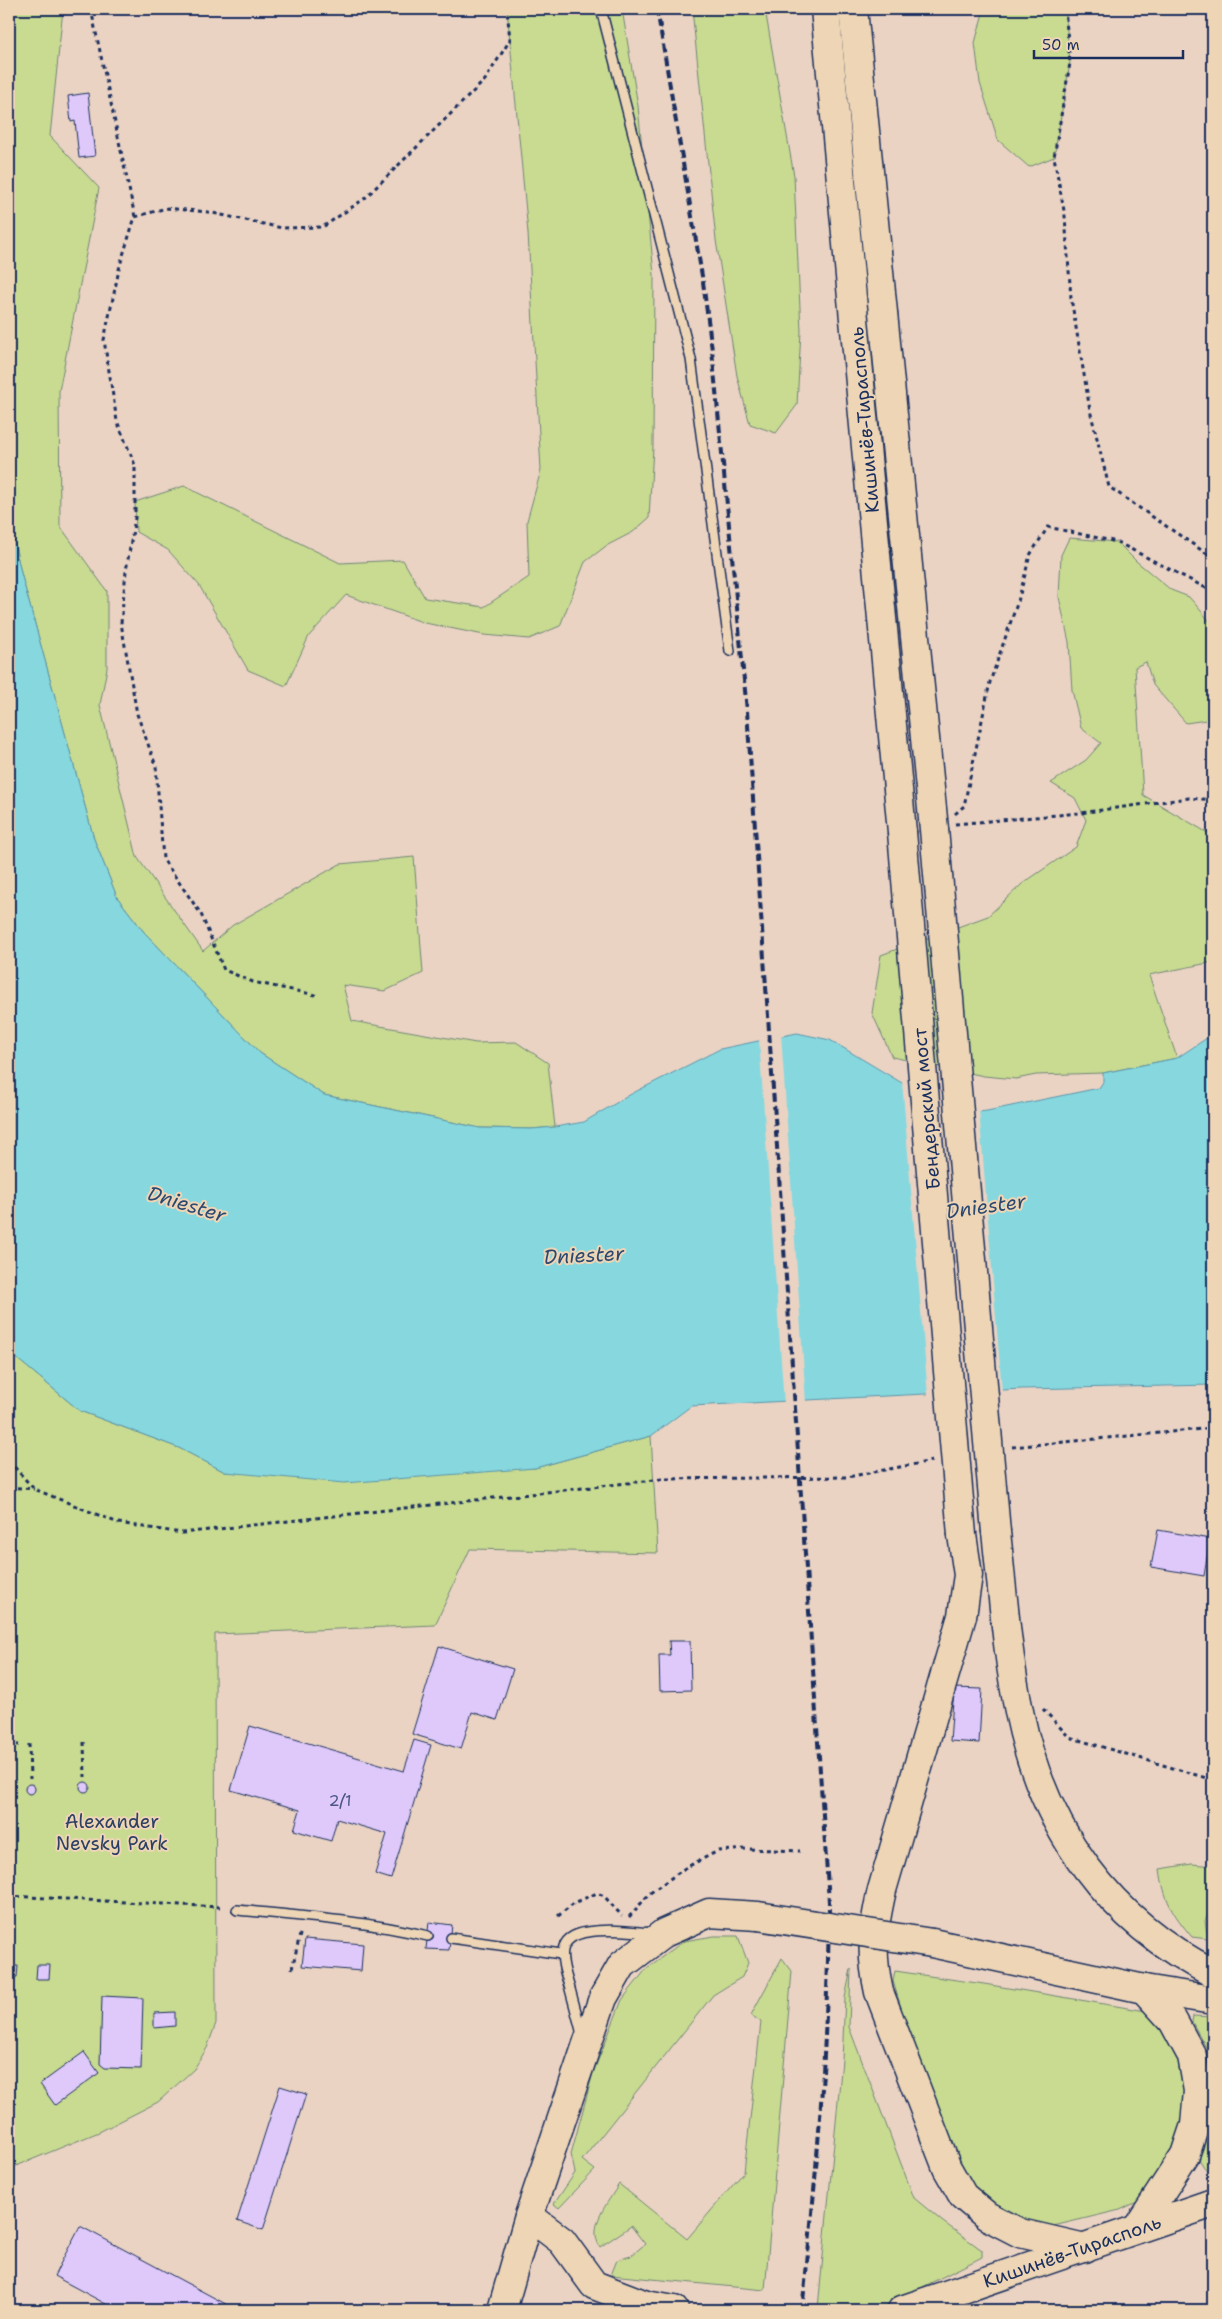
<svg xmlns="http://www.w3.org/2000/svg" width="1222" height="2319" font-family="'Shantell Sans',sans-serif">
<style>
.green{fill:#c8db90;stroke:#728577}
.water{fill:#86d8de;stroke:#5b94ab}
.pier{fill:#ead3c3}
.building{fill:#dec9fa;stroke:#1b2f5e}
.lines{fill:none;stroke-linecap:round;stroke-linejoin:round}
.lane-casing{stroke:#1b2f5e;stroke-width:12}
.primary-casing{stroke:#1b2f5e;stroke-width:31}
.path{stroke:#1b2f5e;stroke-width:3;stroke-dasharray:4 4;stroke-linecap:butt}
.lane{stroke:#edd5b5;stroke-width:9}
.primary{stroke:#edd5b5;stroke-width:28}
.rail{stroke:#1b2f5e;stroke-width:4;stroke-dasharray:8 4;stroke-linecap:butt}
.primary-bridge-casing{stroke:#1b2f5e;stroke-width:31;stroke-linecap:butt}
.primary-bridge{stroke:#edd5b5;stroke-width:28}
.labels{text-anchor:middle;stroke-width:4;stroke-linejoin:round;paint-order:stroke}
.number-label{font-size:16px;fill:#4c5685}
.street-label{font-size:19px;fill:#1b2f5e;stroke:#edd5b5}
.park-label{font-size:19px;fill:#2c4063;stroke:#edd5b5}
.water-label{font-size:20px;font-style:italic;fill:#2b4871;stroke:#edd5b5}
</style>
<rect width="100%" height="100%" fill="#ead3c3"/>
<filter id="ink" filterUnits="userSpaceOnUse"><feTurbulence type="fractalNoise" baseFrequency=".02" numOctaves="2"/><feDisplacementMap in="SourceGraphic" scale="10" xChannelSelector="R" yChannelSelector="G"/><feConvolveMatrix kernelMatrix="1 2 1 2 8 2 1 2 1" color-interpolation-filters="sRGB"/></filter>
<g filter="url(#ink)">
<g class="green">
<path d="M9,9h54l-13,127 49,52 -40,203 1,135 47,65v77l-7,37 37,152 66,94 30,-26 107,-61 74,-7 9,116 -38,18 -42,-6 9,36 124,22 40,-1 32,21 7,64 -24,2 -51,-1 -156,-33 -64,-42 -116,-121 -27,-35 -23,-58 -73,-266 -12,-55v-149l3,-50 -3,-70z"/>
<path d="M507,9h115l16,97 16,169 -1,172 -4,71 -16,14 -27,14 -21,16 -25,64 -31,13 -45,-4 -59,-12 -79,-28 -37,41 -23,50 -38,-16 -49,-85 -31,-35 -32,-18 -1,-30 49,-16 156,77 63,-3 22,38 59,9 45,-30 -2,-56 14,-51 -13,-237z"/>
<path d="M692,9h73l29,167 7,155 -4,74 -21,28 -26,-9 -13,-48 -21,-136z"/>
<path d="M984,9h81l5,54 -16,94 -25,10 -31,-27 -18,-57 -5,-40z"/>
<path d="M1069,538l48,4 19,19 35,29 18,7 24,28v94l-27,4 -33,-38 -7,-23 -11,5 8,128 70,41v126l-64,13 28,83 -74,15 -67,2 -20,4 -32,-3 -92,-19 -20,-44 9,-58 107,-39 34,-32 54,-37 10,-27 -11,-22 -24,-15 35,-23 15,-17 -20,-15 -9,-38 -3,-48 -10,-45 2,-42z"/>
<path d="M9,1352l71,59 99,37 46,24 310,-4 116,-32 7,117 -188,-4 -35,76 -220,9 1,389 -9,25 -13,21 -36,33 -59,30 -90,37z"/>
<path d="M1192,1864l21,2v37l-8,18 3,18 -16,-2c-20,-24 -28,-37 -32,-68z"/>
<path d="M714,1936h24l10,27 -6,14 -29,18 -131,165 13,10 -36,38 -5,-4 21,-31 -4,-19 22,-81 29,-73 25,-32 37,-27z"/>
<path d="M782,1958l10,13 -27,319 -154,-15 6,-15 14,-4 14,-12 -14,-18 -31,21c-13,-21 8,-44 19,-63l68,55 57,-67 17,-150 -10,-7z"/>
<path d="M851,1969l-2,58 65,171 29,24 39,28v7l-105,53 -59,-2 24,-248 3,-62z"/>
<path d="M895,1971l89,13 162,27 10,7 24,34 9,53 -23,63 -29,34 -17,8 -75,18 -40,-12 -30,-20 -62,-148 -20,-67z"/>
<path d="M1193,2016l20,1v57l-1,-16 -20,-36z"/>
<path d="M1213,2091v84h-4l-10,-16 8,-21z"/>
</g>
<g class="water">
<path d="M9,249l3,70 -3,50z"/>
<path d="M9,518l12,55 73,266 23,58 27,35 116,121 64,42 156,33 51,1 24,-2 29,-5 49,-29 87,-44 77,-16 33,7 72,43 65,30 20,-2 112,-23 4,-6v-9l74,-15 36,-24v351l-191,4 -331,17 -40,30 -116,32 -191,15 -119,-11 -46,-24 -99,-37 -71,-59z"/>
</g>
<g class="pier">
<path d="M781,1034l25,369 -22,1 -25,-365z"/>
<path d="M902,1081l65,29 12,-1 23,283 -74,4z"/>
</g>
<g class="building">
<path d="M88,93l7,63 -16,2 -4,-37 -4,1 -3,-26z"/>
<path d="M1158,1530l52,9 -6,37 -53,-9z"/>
<path d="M669,1641h21l1,49 -31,1 -1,-36h11z"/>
<path d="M439,1646l74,23 -16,51 -25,-8 -11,37 -49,-15z"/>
<path d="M954,1688l28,1 -3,54 -29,-2z"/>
<path d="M250,1726l154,45 10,-31 17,5 -40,134 -16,-5 12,-40 -50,-15 -6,22 -37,-11 6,-20 -69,-20z"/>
<circle cx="85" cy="1787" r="5"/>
<circle cx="30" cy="1789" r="5"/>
<path d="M429,1922l23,3 -3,25 -23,-1z"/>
<path d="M305,1939l58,5 -2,27 -59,-5z"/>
<path d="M37,1965h13l-1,14h-13z"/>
<path d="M9,1966h9l-1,11h-8z"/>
<path d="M102,1996l41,2 -2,71 -36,-1 -5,-4z"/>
<path d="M175,2012v14l-21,2v-15z"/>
<path d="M84,2052l15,21 -44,32 -15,-21z"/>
<path d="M280,2086l26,8 -43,136 -26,-9z"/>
<path d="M80,2226l157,84h-120l-63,-34z"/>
</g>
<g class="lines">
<defs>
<g id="lane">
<path d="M601,9l90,350 39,292"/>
<path d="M237,1910c64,6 128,11 191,26"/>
<path d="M451,1938l110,16"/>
<path d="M582,2034c-4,-15 -8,-30 -12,-45 -7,-24 -19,-52 18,-57 21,-4 45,0 66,1"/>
</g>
<g id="primary">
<path d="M825,9l77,823"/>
<path d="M853,9l81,820"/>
<path d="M996,1532c7,62 11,124 24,184 24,114 89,205 193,257"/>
<path d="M962,1535l6,40 -6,41 -80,274c-9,39 -12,62 -3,102l68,176 16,28 24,20 33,17 65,15"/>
<path d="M932,1943l212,46 69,11"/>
<path d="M529,2216l33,25 32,44 52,20"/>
<path d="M1138,2227l47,-72 10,-30 3,-34 -6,-35 -19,-35 -29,-32"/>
<path d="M629,2309l17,-4 28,5"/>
<path d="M502,2310l27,-94 57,-169 17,-49 19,-33 42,-32 45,-20 49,3"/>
<path d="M902,2310l311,-107"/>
</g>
</defs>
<use href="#lane" class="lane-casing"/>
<use href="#primary" class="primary-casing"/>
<g class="path">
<path d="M91,9l44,208"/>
<path d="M1065,9l5,54 -16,94 11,59 6,82 19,112 19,77 104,71"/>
<path d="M955,814l9,-8 26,-124 29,-84 11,-43 18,-28 69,15 89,46 7,6"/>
<path d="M955,824l125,-11 109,-15 24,2"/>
<path d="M316,995l-63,-13 -29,-12 -23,-56 -38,-55 -7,-93 -19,-52 -16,-91 5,-52 9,-53v-53l-18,-44 -13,-81 16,-75 15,-48 31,-9 42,4 74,16 41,-1 41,-28 121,-119 25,-40 -3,-31"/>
<path d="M1012,1447l201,-19"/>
<path d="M9,1461l25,28 84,34 64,10 481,-54 184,-2 85,-16"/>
<path d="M9,1487l25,2"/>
<path d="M1043,1709l26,28 144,43"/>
<path d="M84,1742l1,35"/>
<path d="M9,1744l10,1"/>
<path d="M29,1744l1,35"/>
<path d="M9,1896l211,11"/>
<path d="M558,1916l16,-13 23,-10 7,3 18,20"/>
<path d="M629,1917l21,-24 35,-25 33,-17 29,-2 53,2"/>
<path d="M292,1969l9,-39"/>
</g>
<use href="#lane" class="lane"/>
<use href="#primary" class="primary"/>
<path class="rail" d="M657,9l46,273 9,68 35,361 82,1191c-1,136 -12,273 -27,408"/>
<defs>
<g id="primary-bridge">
<path d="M934,829l62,703"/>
<path d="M902,832l60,703"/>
<path d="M758,1916l174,27"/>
</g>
</defs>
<use href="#primary-bridge" class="primary-bridge-casing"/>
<use href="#primary-bridge" class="primary-bridge"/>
</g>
</g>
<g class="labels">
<g class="number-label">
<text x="340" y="1806">2/1</text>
</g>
<g class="street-label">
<text transform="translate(864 420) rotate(-95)" y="7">Кишинёв-Тирасполь</text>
<text transform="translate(926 1109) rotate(-95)" y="7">Бендерский мост</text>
<text transform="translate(1072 2251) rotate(-19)" y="7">Кишинёв-Тирасполь</text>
</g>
<g class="park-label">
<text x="112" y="1828">Alexander<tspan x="112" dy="22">Nevsky Park</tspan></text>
</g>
<g class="water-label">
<text transform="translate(187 1204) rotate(17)" y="7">Dniester</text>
<text transform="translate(986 1206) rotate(-8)" y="7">Dniester</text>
<text transform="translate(584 1255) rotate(-3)" y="7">Dniester</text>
</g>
</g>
<rect width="1222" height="2319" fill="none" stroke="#edd5b5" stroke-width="30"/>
<rect x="15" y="15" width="1192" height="2289" fill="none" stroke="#1b2f5e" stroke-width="2" filter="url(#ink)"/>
<path d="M1034 50v8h149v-8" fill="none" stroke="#1b2f5e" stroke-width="2.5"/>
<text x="1042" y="50" font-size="15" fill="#1b2f5e" stroke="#edd5b5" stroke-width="4" paint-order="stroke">50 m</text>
</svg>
